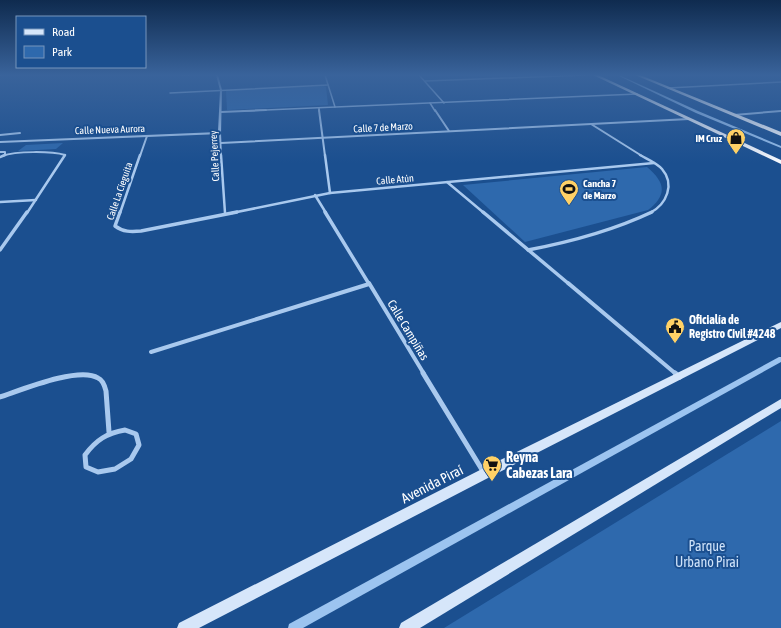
<svg xmlns="http://www.w3.org/2000/svg" width="781" height="628" font-family="'Asap Condensed',sans-serif">
<style>
.green{fill:#2e69ad}
.lines{fill:none;stroke-linecap:round;stroke-linejoin:round}
.stream{fill:#9cc4f0;fill-rule:evenodd}
.minor-far5{stroke:#a9c9ee;stroke-width:1.5}
.minor-far4{stroke:#a9c9ee;stroke-width:2}
.minor-far3{stroke:#a9c9ee;stroke-width:2.5}
.minor-far2{stroke:#a9c9ee;stroke-width:3.5}
.minor-far1{stroke:#a9c9ee;stroke-width:4}
.minor{stroke:#a9c9ee;stroke-width:5}
.tertiary{fill:#a9c9ee;fill-rule:evenodd}
.secondary{fill:#d6e6fa;fill-rule:evenodd}
.trunk{fill:#f8faff;fill-rule:evenodd}
.labels{text-anchor:middle;stroke-width:4;stroke-linejoin:round;paint-order:stroke}
.far-street-label{font-size:10px;fill:#fff;stroke:#1b4f8f}
.far-poi-label{font-size:10px;font-weight:bold;fill:#fff;stroke:#1b4f8f;text-anchor:end}
.poi-label{font-size:12px;font-weight:bold;fill:#fff;stroke:#1b4f8f;text-anchor:start}
.street-label{font-size:12px;fill:#fff;stroke:#1b4f8f}
.near-poi-label{font-size:14px;font-weight:bold;fill:#fff;stroke:#1b4f8f;text-anchor:start}
.near-street-label{font-size:14px;fill:#fff;stroke:#1b4f8f}
.near-park-label{font-size:14px;fill:#cfe3fa;stroke:#1b4f8f}
</style>
<rect width="100%" height="100%" fill="#1b4f8f"/>
<g class="green">
<path d="M324,86l2,1 2,18 -101,5 -1,-19 1,-1z"/>
<path d="M63,143l-7,6 -38,2 8,-6z"/>
<path d="M647,167c19,16 20,28 1,43l-123,32 -62,-57z"/>
<path d="M781,421v207h-337z"/>
</g>
<g class="lines">
<g class="stream">
<path d="M617,75h2l79,36 83,35v2l-85,-35z"/>
<path d="M779,357h2v5l-478,266h-15l1,-4z"/>
</g>
<g class="minor-far5">
<path d="M0,75h3"/>
<path d="M181,75h8"/>
<path d="M325,75l10,32"/>
<path d="M419,75l25,28"/>
<path d="M425,81l160,-6"/>
<path d="M668,88l113,-6"/>
<path d="M170,93l158,-8"/>
<path d="M430,103l5,8"/>
<path d="M319,108v3"/>
<path d="M243,111l394,-17"/>
</g>
<g class="minor-far4">
<path d="M319,110l6,46"/>
<path d="M435,110l14,21"/>
<path d="M221,112l45,-2"/>
<path d="M734,115l47,-4"/>
<path d="M591,124l51,32"/>
<path d="M220,133l1,23"/>
<path d="M0,135l20,-2"/>
<path d="M221,143l468,-24"/>
<path d="M0,152h5v3"/>
<path d="M2,156c14,-5 49,-5 63,-1l-1,1"/>
<path d="M140,156l7,-20"/>
</g>
<g class="minor-far3">
<path d="M221,155l4,58"/>
<path d="M325,155l5,38"/>
<path d="M640,155c7,4 17,8 22,14 13,15 5,35 -12,44"/>
<path d="M0,157l5,-2"/>
<path d="M447,182l37,31"/>
<path d="M315,195l11,18"/>
<path d="M0,202l36,-2"/>
<path d="M27,213l38,-58"/>
<path d="M120,213l20,-58"/>
<path d="M232,213l98,-20 324,-30"/>
</g>
<g class="minor-far2">
<path d="M120,212l-5,14c8,6 16,6 26,5l96,-19"/>
<path d="M325,212l44,72"/>
<path d="M483,212l86,72"/>
<path d="M0,250l27,-38"/>
<path d="M528,250c42,-8 86,-20 124,-38"/>
</g>
<g class="minor-far1">
<path d="M369,283l55,91"/>
<path d="M568,283l108,91"/>
<path d="M151,352l218,-68"/>
</g>
<g class="minor">
<path d="M423,373l61,100"/>
<path d="M675,373l5,4"/>
<path d="M0,397c21,-7 79,-31 98,-19 5,2 7,9 8,13l3,41"/>
<path d="M125,430l11,4 3,11 -8,14 -16,10 -17,3 -12,-5 -1,-12c11,-15 22,-22 40,-25z"/>
</g>
<path class="tertiary" d="M216,75h2l4,15 -1,44 -221,9v-2l218,-9 2,-42z"/>
<g class="secondary">
<path d="M781,322v6l-293,150 -289,150h-22l2,-5 301,-153z"/>
<path d="M781,399v9l-361,220h-21l2,-5z"/>
</g>
<g class="trunk">
<path d="M593,75h5l183,85v4z"/>
<path d="M635,75h5l141,57v4z"/>
</g>
</g>
<linearGradient id="sky" x2="0" y2="1"><stop stop-color="#0f2b4f"/><stop offset="0.46" stop-color="#39639b"/><stop offset="1" stop-color="#39639b" stop-opacity="0"/></linearGradient>
<rect width="781" height="163" fill="url(#sky)"/>
<defs>
<symbol id="shop-pin" viewBox="-11 -11 22 30"><path d="M0 17L-7.5 6A9.5 9.5 0 1 1 7.5 6Z" fill="#ffd166" stroke="#1b4f8f"/><path d="M-5-2.5h2.3a2.7 3.5 0 0 1 5.4 0H5L5.5 6h-11ZM-1.5-2.5h3a1.5 2.3 0 0 0-3 0Z" fill="#111"/></symbol>
<symbol id="stadium-pin" viewBox="-11 -11 22 30"><path d="M0 17L-7.5 6A9.5 9.5 0 1 1 7.5 6Z" fill="#ffd166" stroke="#1b4f8f"/><path d="M0-5a6.5 5 0 1 0 0 10a6.5 5 0 1 0 0-10ZM-3.5-1.8h7v3.6h-7Z" fill="#111"/></symbol>
<symbol id="civic-pin" viewBox="-11 -11 22 30"><path d="M0 17L-7.5 6A9.5 9.5 0 1 1 7.5 6Z" fill="#ffd166" stroke="#1b4f8f"/><path d="M-.6-6.5H3V-4.5H.6V-3L4-1V1h2V6H-6V1h2V-1L-.6-3ZM-1.2 2.5V6h2.4V2.5Z" fill="#111"/></symbol>
<symbol id="supermarket-pin" viewBox="-11 -11 22 30"><path d="M0 17L-7.5 6A9.5 9.5 0 1 1 7.5 6Z" fill="#ffd166" stroke="#1b4f8f"/><path d="M-6-5.5h2.5l.6 2H6L4.5 2H-2.5L-4.4-4H-6ZM-1.5 3.2a1.3 1.3 0 1 0 .1 0ZM3 3.2a1.3 1.3 0 1 0 .1 0Z" fill="#111"/></symbol>
</defs>
<g fill-rule="evenodd">
<use href="#shop-pin" x="725" y="127" width="22" height="30"/>
<use href="#stadium-pin" x="558" y="178" width="22" height="30"/>
<use href="#civic-pin" x="664" y="316" width="22" height="30"/>
<use href="#supermarket-pin" x="481" y="454" width="22" height="30"/>
</g>
<g class="labels">
<g class="far-street-label">
<text transform="translate(383 127) rotate(-3)" y="4">Calle 7 de Marzo</text>
<text transform="translate(110 129) rotate(-2)" y="4">Calle Nueva Aurora</text>
<text transform="translate(214 156) rotate(-93)" y="4">Calle Pejerrey</text>
<text transform="translate(395 179) rotate(-5)" y="4">Calle Atún</text>
<text transform="translate(119 191) rotate(-71)" y="4">Calle La Cieguita</text>
</g>
<g class="far-poi-label">
<text x="722" y="142">IM Cruz</text>
<text x="583" y="187" text-anchor="start">Cancha 7<tspan x="583" dy="12">de Marzo</tspan></text>
</g>
<g class="poi-label">
<text x="689" y="324">Oficialía de<tspan x="689" dy="14">Registro Civil #4248</tspan></text>
</g>
<g class="street-label">
<text transform="translate(408 330) rotate(59)" y="4">Calle Campiñas</text>
</g>
<g class="near-poi-label">
<text x="506" y="462">Reyna<tspan x="506" dy="16">Cabezas Lara</tspan></text>
</g>
<g class="near-street-label">
<text transform="translate(432 484) rotate(-27)" y="5">Avenida Piraí</text>
</g>
<g class="near-park-label">
<text x="707" y="551">Parque<tspan x="707" dy="16">Urbano Pirai</tspan></text>
</g>
</g>
<rect x="16" y="16" width="130" height="52" fill="#1b4f8f" stroke="#7695bc"/>
<rect x="24" y="29" width="20" height="6" fill="#d6e6fa" stroke="#7695bc"/>
<text x="52" y="36" font-size="12" fill="#ffffff">Road</text>
<rect x="24" y="46" width="20" height="12" fill="#2e69ad" stroke="#7695bc"/>
<text x="52" y="56" font-size="12" fill="#ffffff">Park</text>
</svg>
